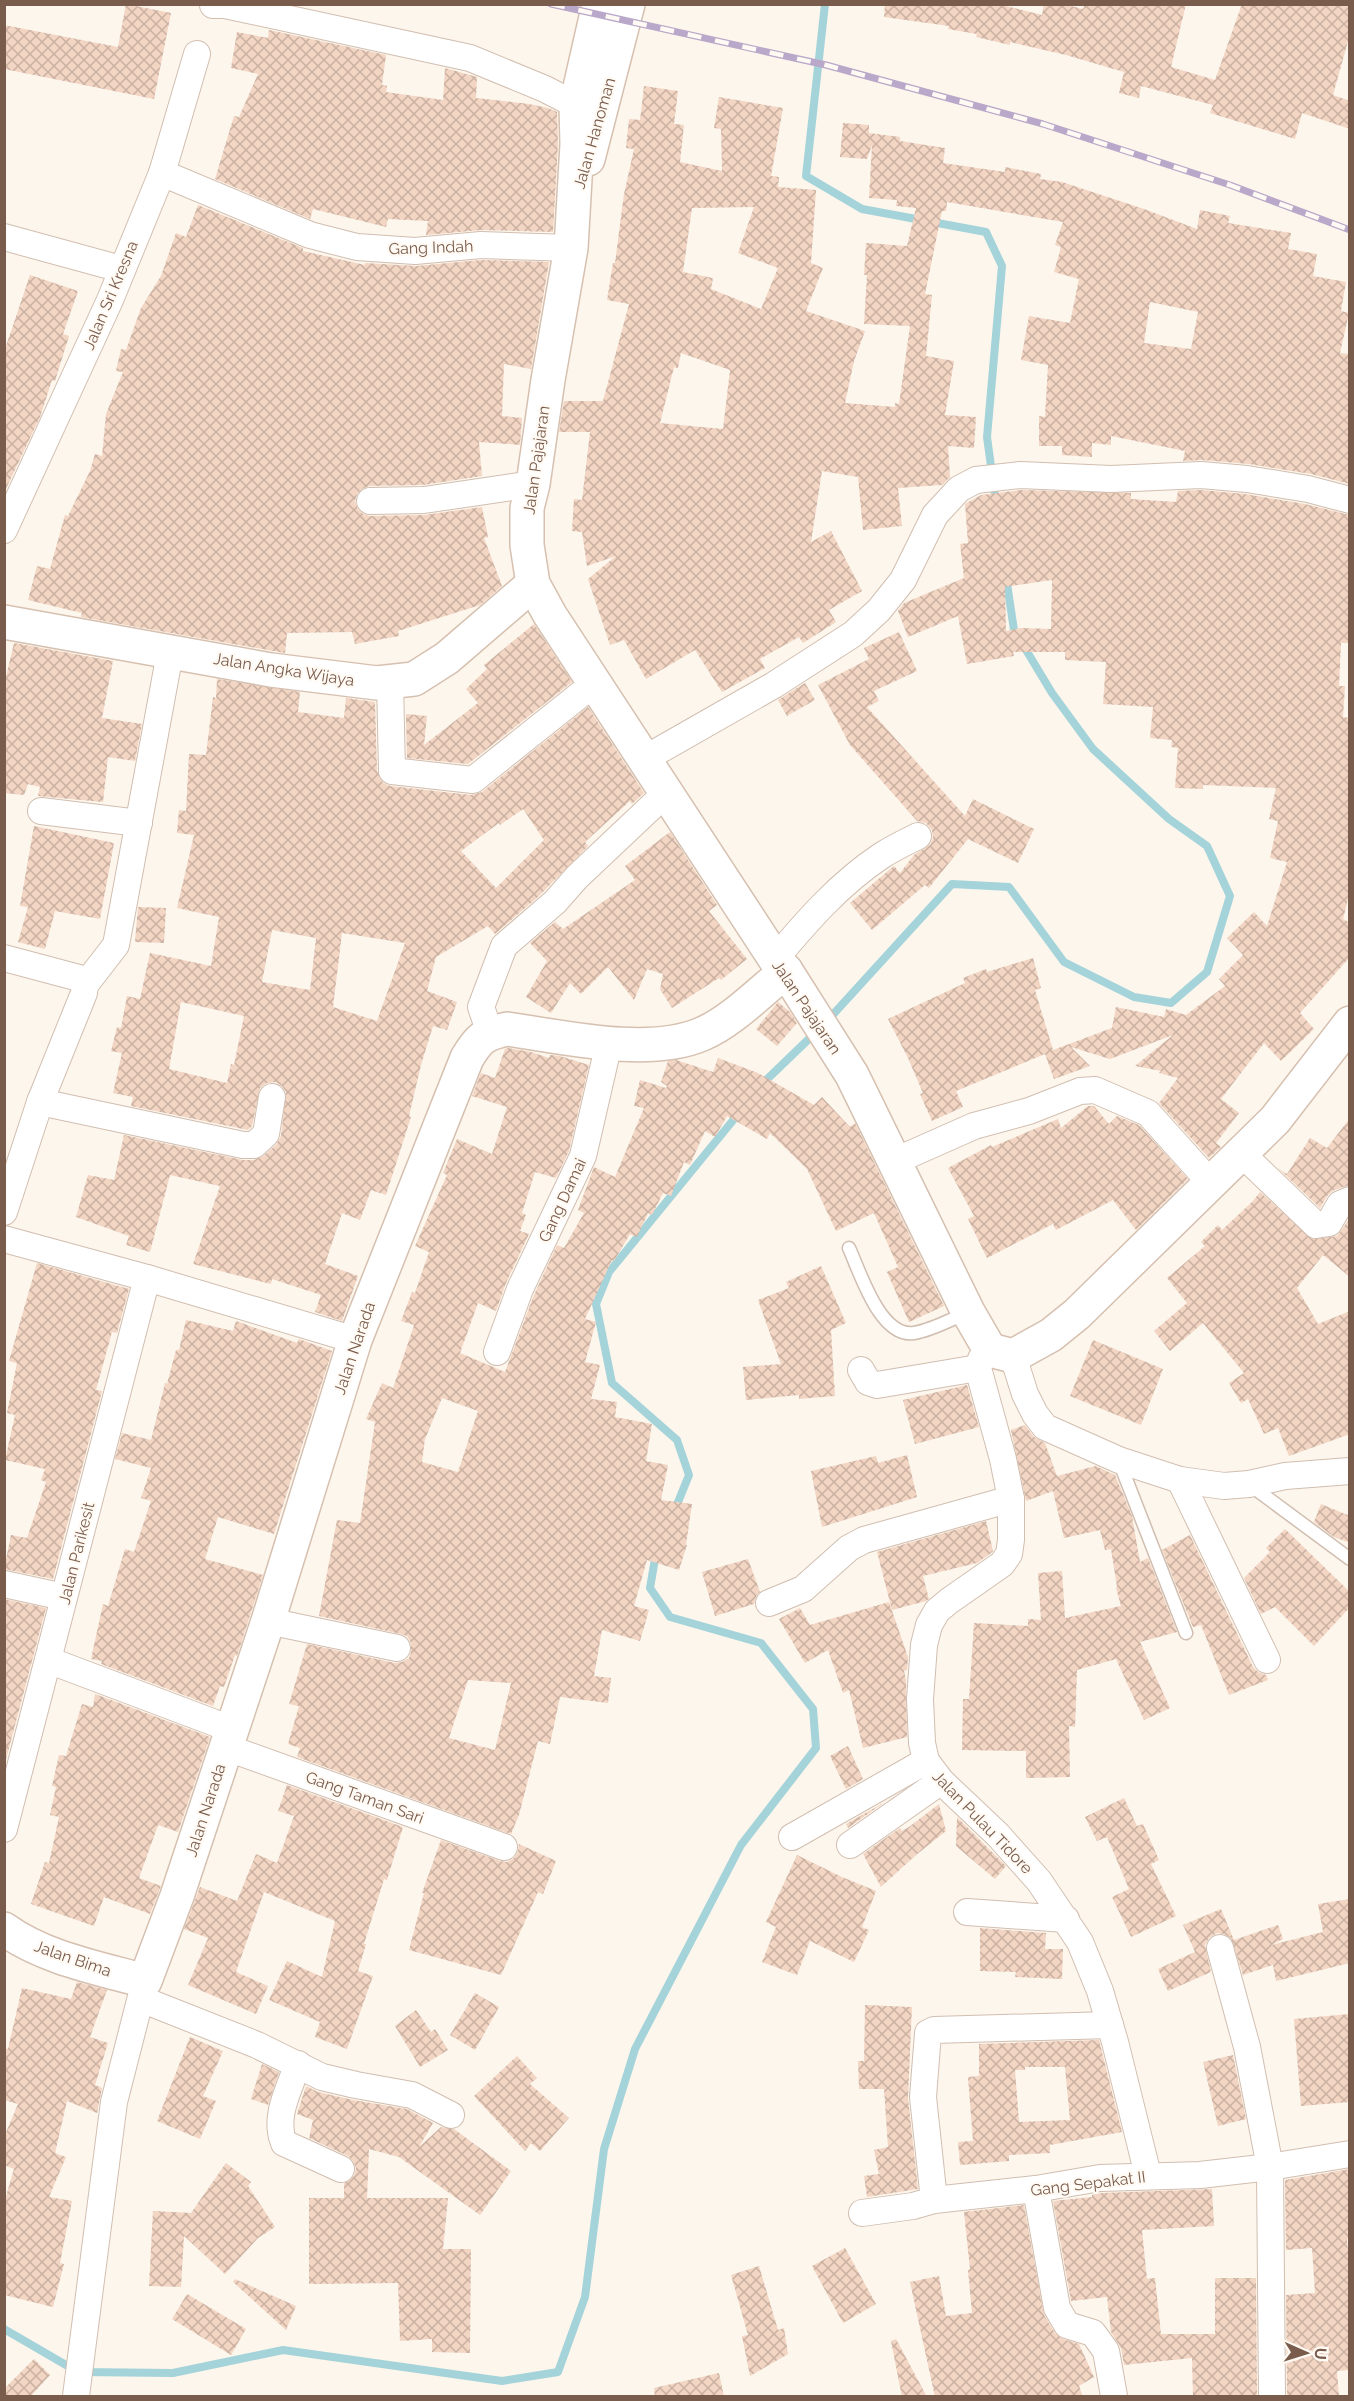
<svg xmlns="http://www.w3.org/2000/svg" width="1354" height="2401" font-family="Raleway,sans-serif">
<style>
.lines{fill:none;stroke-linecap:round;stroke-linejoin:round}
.stream{stroke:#a5d3da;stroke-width:8}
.building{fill:url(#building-cross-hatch);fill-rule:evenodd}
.lane-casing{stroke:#d1beb0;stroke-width:15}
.street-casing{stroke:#d1beb0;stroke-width:28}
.secondary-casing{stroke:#d6c0b0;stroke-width:36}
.lane{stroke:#fff;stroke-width:12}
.street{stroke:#fff;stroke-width:26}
.secondary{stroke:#fff;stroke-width:33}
.rail-casing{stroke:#b9a8c9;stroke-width:7}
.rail{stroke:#fffaf3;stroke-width:4.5;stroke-dasharray:14;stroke-linecap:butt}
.labels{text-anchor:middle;stroke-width:4.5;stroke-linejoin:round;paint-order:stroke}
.street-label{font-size:16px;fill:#7a5c4d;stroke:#fffaf3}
</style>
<defs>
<pattern id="building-cross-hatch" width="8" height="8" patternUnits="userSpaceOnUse" patternTransform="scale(1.5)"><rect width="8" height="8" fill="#f3d5c3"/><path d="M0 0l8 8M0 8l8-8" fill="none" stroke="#cab0a1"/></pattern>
</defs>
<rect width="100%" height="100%" fill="#fdf6ec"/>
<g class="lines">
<g class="stream">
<path d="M825,4l-19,172 56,33 124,23 16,34 -15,171 9,66"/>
<path d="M828,1020l124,-136 57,3 55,75 70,35 37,6 36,-31 23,-76 -23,-50 -38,-27 -76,-70 -41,-56 -38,-63 -8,-53"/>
<path d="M761,1085l54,-52"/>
<path d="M674,1512l15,-37 -12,-35 -65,-57 -16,-79 13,-32 130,-159"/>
<path d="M4,2329l74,43 95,1 110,-23 219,31 56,-9 27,-75 19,-148 31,-100 106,-204 75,-97 -3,-39 -52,-66 -91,-26 -20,-29 6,-35"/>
</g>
</g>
<g class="building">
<path d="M126,4l45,9 -17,86 -150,-30v-44l114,22z"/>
<path d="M885,4h113l44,11 2,-11h19l20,5 2,-5h101l-15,63 44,13 27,-76h108v30l-17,61 17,6v28l-48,-16 -7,26 -85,-26 3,-8 -72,-19 -2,12 -20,-5 5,-21 -58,-17 -56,-13v3l-34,-8 1,-3 -29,-5 1,-3 -65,-9z"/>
<path d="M269,30l117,25 -4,30 5,1 -1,6 57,8 2,-32 32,9 -1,21 53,6 19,4 9,4 1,32 -5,88 -72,-2 -55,5 2,-14 -40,-2 -2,8 -73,-18 -3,10 -95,-40 19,-63 5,1 19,-43 -27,-6 6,-36 31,6z"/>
<path d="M644,86l34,5 -4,33 10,1 -4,37 42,9 -1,-42 -7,-1 5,-31 64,11 -12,68 8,1 -1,10 38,3 -5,73 12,5 -17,43 59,20 -11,30 -9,42 50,4v-4l4,1 11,-78 -46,-2 3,-49h-3l2,-32 41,3 9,-38 -20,-2 1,-6 -28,-2 3,-53 -5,14 -27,-2 3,-34 26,2v8l31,4v4l45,7 -2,15 62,9v-5l36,7 -1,5 22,3 82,27 53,20 3,-19 30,6 -2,7 63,10 -3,16 29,5 -4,22 33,6 -5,29 8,2 -9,40 10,1v130l-39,-10 -62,-10 -47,-4 -19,1 2,-10 -74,-15v9l-19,-2v14l-30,-2v-9h-23v-30l6,1 3,-52 -27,-5 8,-44 41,7 9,-44 -25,-7 7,-25 -6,-2 8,-23 -116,-20 -1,9h-4l-17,83 7,1 -6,61 28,5 -9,54 31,2 -2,31 -26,-2 2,31 -8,8 -44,3 4,38 -39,4 -5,-53 -36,-6 -11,71 20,-11 31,60 -33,19 7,12 -33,21 -4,-6 -39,22 5,9 -43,24 -27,-42 -49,29 -22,-39 -14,5 -22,-66 28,-23 -29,10 -5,-34 -10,-1 2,-32 8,1 8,-68h-31l5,-31h39l26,-97 -22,-4 6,-37h2l9,-69 10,-45 -8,-1 3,-29 11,1zM754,207l-16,46 40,15 -17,41 -50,-20 2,-11 -30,-6 9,-64zM1150,302l48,10 -7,37 -47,-6zM681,353l49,17 -7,59 -63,-6 14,-56 4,1z"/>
<path d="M198,205l105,43v3l62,14v-2l51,3 65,-6 68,2 -18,107 -27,-5 -2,52 20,2 -2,27 -41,-3 3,34 -59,9 -54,1 -7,3 -5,5 -2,7 3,8 5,5 7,2 54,-1 58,-8 6,30 -4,1 18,48 -22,19 -82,26 1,5 -44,8 -3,-12 -65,1 -2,20 -204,-36 1,-4 -54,-13 9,-34 13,3 15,-54 3,1 22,-45 5,-17 7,2 4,-42 17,-42 -7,-1 5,-22 5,1 15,-42 20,-32 15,-43 10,4z"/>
<path d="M30,275l48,16 -15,43 6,2 -14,45 -3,-1 -12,37 -36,76v-141z"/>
<path d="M1021,490l110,3v6l45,3 2,-11 23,-1 44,4 60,10 45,11v128h-9l-2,43h6l-2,31 7,1v173l-7,28 7,4v34l-50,56 14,16 -33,32 -17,-18 -43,56 18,14 -23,30 5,4 -12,11 -50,-55 19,-25 -19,-5 2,-2 -26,-5 38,-31 -63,24 -39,-12 19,19 -36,13 -9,-25 -89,37 7,16 -31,14 -12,-27 3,-1 -15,-35 -20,-39 77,-36 -2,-5 23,-9 1,3 46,-14 8,30 -6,2 18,60 59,-22 4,-21 48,10 2,-8 20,6 39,-29 -6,-7 24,-24 -16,-17 27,-26 13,14 20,-64 -17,-4 8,-37 -9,-2 7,-31 -73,-3v4l-28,-1 3,-40 -7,-1 1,-7 -22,-2 3,-31 -50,-3 3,-42 -41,-2v-8h-52l1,4 -47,8 -9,-48 -50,21 -10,-26 6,-8 60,-25 -4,-34 8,-1 -3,-39 16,-9zM1052,580l-1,49 -30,-1 -15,3 -1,-44z"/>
<path d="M534,624l38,58 -104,82 -61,-6 -1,-44 21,2 -3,29 54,-42 -12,-14 21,-20 -3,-4z"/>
<path d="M899,632l18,39 -43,20 5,10 -12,6 98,109 8,-17 61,30 -16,34 -50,-24 -39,49 -4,-3 -53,45 -22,-27 44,-37 6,7 14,-18 16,-10 3,-7 -1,-8 -6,-7 -9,-2 -67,-76 -32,-60 51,-26 -5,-11z"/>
<path d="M14,643l99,18 -11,57 40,6 -7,37 -27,-4 -5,45 -65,-6 2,-9 -12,-3 -4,11 -20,-2v-108z"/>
<path d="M217,679l83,13 -2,20 46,6 2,-20 29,4 2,69 6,12 7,3 81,9 11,-3 106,-85 56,86 -12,11 -2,-3 -45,41 3,4 -50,51 -43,37 -7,-8 -52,31 -9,34 30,11 -10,28 -14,-4 -12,39 -12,51 2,1 -25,78 -15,-5 -11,30 -18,-7 -17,51 33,12 -16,45 -27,-9 6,-17 -49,-16 -1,5 -78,-20 27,-78 -50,-11 -20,77 -24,-7 3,-9 -53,-19 12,-42 26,5 10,-45 119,25h11l9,-4 13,-11 5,-9 5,-44 -4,-6 -7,-4 -8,1 -7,5 -8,38 -4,4 -117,-24 2,-9 -20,-4 9,-40 -11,-2 6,-24 4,1 6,-32 13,3 10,-46 61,13 8,-49 -42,-9 17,-73 -17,-2 2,-23 7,1 3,-57 17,1 7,-58 3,1zM523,809l21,31 -48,48 -35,-37 38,-28 1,2zM272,930l44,8 -6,52 -48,-8zM342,933l63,10 -28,78 -44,-14zM181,1002l63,14 -10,49 -3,-1 -4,19 -58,-14z"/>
<path d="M805,683l10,17 -28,16 -9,-16z"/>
<path d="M34,826l80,17 -14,76 -45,-8 -10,38 -27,-7 10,-35 -8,-1z"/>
<path d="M670,832l47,73 -8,6 38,48 -26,21 -2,-2 -47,30 -12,-19 3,-15 -16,-5 -13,31 -26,-33 -27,27 -11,-11 -19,30 -25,-16 21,-36 -17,-18 25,-21 8,7 72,-49 -10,-14z"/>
<path d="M138,907l28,1 -2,35 -29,-1z"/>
<path d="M778,1002l12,10 7,11 -20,23 -21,-17z"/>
<path d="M508,1048l23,4 18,6 1,-3 10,1 29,9 -20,86 -13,27 -21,-6 -13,41 4,2 -6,16 9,3 -23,49 -10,28 -18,-8 -18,50 45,19 29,-77 23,-50 7,3 20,-35 -6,-3 16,-43 21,10 29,-69 -10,-2 6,-26 26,8 1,-2 -6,-4 7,-21 8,-1 37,12 5,-14 40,15 56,32 8,-8 28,30 5,-4 89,183 -35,16 -22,-50 11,-5 -24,-54 -38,18 -29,-62 -37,-36 -3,6 -40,-23 -12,21 -10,-6 -15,34 -6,-3 -13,34 -8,-3 -11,22 -4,-2 -11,24 -7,-3 -16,27 -2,-1 -27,59 11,3 -11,40 15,3 -9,34 26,3 -2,15 37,7 -6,37 22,4 -7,35 31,4 -6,41h1l-8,25 -32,-10 -13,46 15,4 -9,31 -38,-11 -8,46 17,2 -3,25 -48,-6 -10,47 -12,-3 -19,74 -8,19 -214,-77 3,-9 -12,-4 11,-38 -10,-2 18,-60 88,19 7,-1 7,-4 2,-6v-9l-4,-7 -6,-2 -82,-18 18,-96 23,3 15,-101 -9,-3 16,-36 11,5 21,-63 -13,-4 11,-29 3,1 14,-41 -14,-6 32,-71 -4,-2 14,-34 35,15 15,-47 -35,-11 9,-23 14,5 10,-29zM442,1398l36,13 -20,61 -36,-10 3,-23zM468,1680l43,3 -16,67 -46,-12z"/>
<path d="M1088,1106h6l15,18 8,-8 22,9 49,54 -52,51 -23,-30 -57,30 -3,-6 -66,34 -19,-39 6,-3 -26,-48 43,-23 1,2 66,-28 3,9z"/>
<path d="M1350,1118v67l-16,5 -7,6 -7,12 -42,-40 9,6 23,-36 17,10z"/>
<path d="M1260,1192l52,47 25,-3 13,-18v59l-27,-22 -26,33 21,36 32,-13v123l-61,22 -11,-28 -14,6 -16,-35 -7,4 -12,-20 15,-10 -41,-50 -33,28 -16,-20 33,-28 -20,-25 38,-32 -4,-4 17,-17 4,5 31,-29z"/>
<path d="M37,1263l92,26 -12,44 -5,-1 -16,58 6,1 -49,188 -49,-10 7,-34 16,3 19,-56 -5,-2 4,-11 -40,-9 10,-45 -8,-2 10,-50 -8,-2z"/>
<path d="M821,1266l25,57 -15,7 4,66 -36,3v-4l-53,5 -3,-33 38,-3 -23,-64 31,-12 -3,-6z"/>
<path d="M186,1320l47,11 3,-10 61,22 2,-4 33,12 -58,183 -56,-17 -13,42 58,16 -26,81 -2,-1 -11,32 -4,-1 -7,20 -112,-42 1,-3 -11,-2 12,-55 5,2 17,-57 9,3 17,-51 -10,-3 10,-30 -36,-9 7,-26 29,7 14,-57 2,1 9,-34h3z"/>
<path d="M1093,1340l70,29 -22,56 -71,-29z"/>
<path d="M967,1385l12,42 -64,17 -12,-44z"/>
<path d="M1025,1425l9,12 11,6 12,33 39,-10 19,9 17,41 8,46 8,-4 29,74 -37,10 30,66 -26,12 -28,-61 -39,11 -2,57 -6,-1 1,51 -44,1v-27l-64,-1 1,-51h6l5,-76 54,3v-7l13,1 -3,-47 24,-2 3,47 56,-12 -5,-18 1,-1 -6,-38 -6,1 -5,-20 -36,8 -11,-47 -27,10 -15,-71z"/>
<path d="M907,1455l10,42 -95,30 -11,-56 65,-15 2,7z"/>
<path d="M1321,1504l29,12v27l-16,-6 -20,-15z"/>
<path d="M986,1521l7,30 -2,2 -14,10 -54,13 6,23 -3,2 -34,9 -15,-58z"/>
<path d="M1285,1529l65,63v15l-36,39 -39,-39 -14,7 -17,-36 26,-26 -4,-4z"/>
<path d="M1190,1535l63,132 5,5 8,3 2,5 -39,15 -28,-70 -8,2 -31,-77z"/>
<path d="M748,1559l12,33 -3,2 -3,10 -39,12 -13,-44z"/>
<path d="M4,1599l42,9 -42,159z"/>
<path d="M889,1602l19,55 -1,13 -3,1 2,9 1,57 -44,11 -14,-58 -6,3 -15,-43 -23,13 -26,-44 21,-11 10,17z"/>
<path d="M95,1694l115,43 -32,95 -20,-7 -19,53 22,8 -11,28 -46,-17 -10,29 -63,-22 14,-42 4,1 10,-46 -9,-2 6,-28 -4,-1 7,-31 7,1 16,-52 11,3z"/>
<path d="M848,1746l15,33 -17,10 -16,-33z"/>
<path d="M287,1785l116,42 -16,53 -3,-1 -20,65h2l-8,27 15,5 -26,73 -32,-12 5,-15 -51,-22 18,-39 35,16 13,-56 -71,-29 -28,80 32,14 -12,28 -68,-29 20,-47 -24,-9 16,-42 37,14 19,-47 21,9 17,-47 -16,-5z"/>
<path d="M1124,1798l13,28 6,-2 16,36 -8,4 25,52 -45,21 -19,-40 17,-8 -22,-52 -10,4 -12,-24z"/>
<path d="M885,1802l-37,26 -2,-4z"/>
<path d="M939,1804l7,27 -30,24 -35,32 -18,-33 37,-26 2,3 7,-4z"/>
<path d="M957,1817l49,49 -11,13 -39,-33z"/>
<path d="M441,1840l59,21 7,1 7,-4 4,-7 1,-7 37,17 -13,33 -5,-2 -37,83 -92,-25 15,-57h-2z"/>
<path d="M797,1855l45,22 34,14 -14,36 7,3 -15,32 -44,-21 -13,34 -35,-13 14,-35 -10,-5z"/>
<path d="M1350,1899v64l-74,18 -3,-16 -30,10 -12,-37 -7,-4 -7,-1 -8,5 -4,7 6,27 -43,19 -10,-22 37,-17 -12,-27 38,-16 13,31 44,-15 5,14 -12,6 52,-13 -5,-28z"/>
<path d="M980,1928l66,5 -1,16h18l-1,30 -47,-2 1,-5 -36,-1z"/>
<path d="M77,1982l30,8 -17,47 18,6 -13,42 7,3 -5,25 -30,-12 -12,52 11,4 -17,40 23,4 -12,62 4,1 -11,43 -49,-12v-92l10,-34 -10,-4v-28l14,-33 -14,-4v-52l4,1 14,-61 49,11z"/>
<path d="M475,1993l24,14 -24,43 -25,-15z"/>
<path d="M865,2005l47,2 -4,91 10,91 -51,8 -3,-21 15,-2 -5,-24 14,-3 -4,-58h-25l-1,-28h6z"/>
<path d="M416,2010l15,22 4,-3 13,21 -28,17 -25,-41z"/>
<path d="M1350,2014v88l-49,4 -7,-87z"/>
<path d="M190,2037l33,14 -20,45 13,5 -16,38 -43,-18z"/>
<path d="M1099,2040l23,92 -72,13v8l-41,2v6l-49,4 -2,-23 15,-1 -5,-64 11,-1v-32zM1025,2067h40l5,53 -51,2 -4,-52h10z"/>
<path d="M1233,2055l13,64 -28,7 -15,-64z"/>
<path d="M517,2056l20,22 -7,6 39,34 -29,33 -9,-8 -6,8 -51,-55z"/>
<path d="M262,2064l17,8 -11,33 -17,-6z"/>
<path d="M306,2086l12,6 35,8 54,9 26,14 -14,24 22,-20 13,2 57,42 -31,44 -81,-58 -30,-8 -2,49h81l-5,51h28l-1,104 -38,-1v-13l-32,2 -2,-58 -89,1v-86h35v-15l10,-7 2,-8 -3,-7 -5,-5 -39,-18 4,-18 -16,-6z"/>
<path d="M226,2163l25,19 -3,4 27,41 -17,11 -33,36 -41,-38 -3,51 -32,-1 4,-75 38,2z"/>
<path d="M1350,2169v70h-3l3,39v92l-13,1 2,26h-52l-1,-102 29,-2 -3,-45 -26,2 -1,-70z"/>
<path d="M1212,2189l2,37 -72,4 5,49 8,-1 6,56h54v-56h41l1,119h-64l-1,-39 -68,7 -3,-17 -10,-16 -4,-35 -36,4 -18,-100 39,-4v-2l10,-2z"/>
<path d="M1024,2205l20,110 11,18 8,6 16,5 15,33 -15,9 4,11h-148l-25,-115 29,-6 7,40 26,-3 -4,-43 2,-1 -6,-57z"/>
<path d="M845,2248l31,56 -33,19 -31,-57z"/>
<path d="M759,2266l19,64 6,-2 4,26 -38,22 -8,-40 6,-1 -17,-60z"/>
<path d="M235,2279l61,27 -10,24 -53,-48z"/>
<path d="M187,2294l59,35 -15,26 -59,-36z"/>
<path d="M896,2339l31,58h-25l-11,-56z"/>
<path d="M34,2359l16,16 -20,22h-26v-8z"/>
<path d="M719,2373l5,24h-69l-1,-9z"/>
</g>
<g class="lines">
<defs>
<g id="lane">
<path d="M849,1248c11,24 31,90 65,85 18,-3 36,-13 52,-20"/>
<path d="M1119,1461l67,172"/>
<path d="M1250,1485l100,74"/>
</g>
<g id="street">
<path d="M213,5h12l245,53 75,31 31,16 17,4"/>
<path d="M162,173l148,62 47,12 58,4 66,-6 90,3"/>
<path d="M4,237l117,32"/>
<path d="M370,501l54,-1 109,-16"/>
<path d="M4,530l106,-230 52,-127 35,-119"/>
<path d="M390,682l2,89 81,9 123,-98"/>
<path d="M646,758l128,-73 79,-51 26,-24 24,-30 32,-65 24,-26 17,-9 44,-5 91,4 90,-4 46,4 61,10 42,11"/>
<path d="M41,811l98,12"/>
<path d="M4,958l75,20 6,7"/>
<path d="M775,959c32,-38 64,-75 106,-103 12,-8 25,-14 37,-20"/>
<path d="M490,1033l-9,-26 23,-61 51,-44 22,-25 89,-84"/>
<path d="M40,1102l203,43h11l12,-11 6,-37"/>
<path d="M1241,1153l75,72 13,-2 11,-19 10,-4"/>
<path d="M895,1161l79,-35 55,-15 51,-20 15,-1 53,23 62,69"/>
<path d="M4,1212l36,-110 44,-109 1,-8 31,-40 54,-292"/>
<path d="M4,1239l143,39 208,62"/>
<path d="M990,1350l-9,9 -3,9 25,91 8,40v41l-2,14 -7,10 -53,37 -12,10 -8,14 -5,20 -4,54 2,44 4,18 15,20 57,54 41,46 41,61 20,49 15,51 33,133"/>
<path d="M497,1352l23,-63 63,-133 26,-113"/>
<path d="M1013,1356l12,38 10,20 10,13 74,33 61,20 44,6 25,-2 36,-8 65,-5"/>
<path d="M861,1370l7,12 9,3 101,-17"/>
<path d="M1180,1480l87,180"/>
<path d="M4,1584l60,13"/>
<path d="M769,1603l34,-14 46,-41 15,-8 147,-41"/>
<path d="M268,1621l129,27"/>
<path d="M48,1660l183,69"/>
<path d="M225,1747l279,100"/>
<path d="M4,1829l143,-551"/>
<path d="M792,1837l134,-76"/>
<path d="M850,1845l91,-64"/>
<path d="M967,1912l99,7"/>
<path d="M1220,1948l27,99 23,120 2,229"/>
<path d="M141,1999l116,46 65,32 34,8 56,10 39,20"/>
<path d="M298,2064c-9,25 -25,54 -14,79l57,26"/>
<path d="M1036,2189l21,119 10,17 26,8 13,18 8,45"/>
<path d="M934,2200l-11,-103 5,-64 6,-3 176,-5"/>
<path d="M862,2213l51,-7 21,-6 102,-11 64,-11 100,-3 70,-8 80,-13"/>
<path d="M76,2396l38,-294 31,-121"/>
</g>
<g id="secondary">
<path d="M599,4l-23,101 1,39 -6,104 -23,132 -15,104 -6,24v37l6,39 17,31 225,344 11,12 66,104 116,237 22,38 23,6 38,-21 26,-21 198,-194 75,-97"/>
<path d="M588,159l40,-155"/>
<path d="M4,622l267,48 106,13 37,-4 33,-21 86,-74"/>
<path d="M4,1929c40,29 94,39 141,52l32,-85 91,-275 87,-281 112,-282c12,-20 17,-24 40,-29 56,8 142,28 195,5 29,-12 59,-43 84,-63"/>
</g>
</defs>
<use href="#lane" class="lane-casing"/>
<use href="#street" class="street-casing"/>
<use href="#secondary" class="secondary-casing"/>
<use href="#lane" class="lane"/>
<use href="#street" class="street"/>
<use href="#secondary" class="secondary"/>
<defs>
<path id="rail" d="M551,4l275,61 217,59 187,61 120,45"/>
</defs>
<use href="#rail" class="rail-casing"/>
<use href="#rail" class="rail"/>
</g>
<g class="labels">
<g class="street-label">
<text transform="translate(594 133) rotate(-74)" y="6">Jalan Hanoman</text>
<text transform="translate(431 247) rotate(-2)" y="6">Gang Indah</text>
<text transform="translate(110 295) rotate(-67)" y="6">Jalan Sri Kresna</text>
<text transform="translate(536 460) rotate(-82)" y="6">Jalan Pajajaran</text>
<text transform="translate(284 669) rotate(9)" y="6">Jalan Angka Wijaya</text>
<text transform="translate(807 1007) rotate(56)" y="6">Jalan Pajajaran</text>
<text transform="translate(562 1200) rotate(-65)" y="6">Gang Damai</text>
<text transform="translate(354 1348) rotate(-71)" y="6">Jalan Narada</text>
<text transform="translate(76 1553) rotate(-76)" y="6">Jalan Parikesit</text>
<text transform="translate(365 1797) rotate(20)" y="6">Gang Taman Sari</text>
<text transform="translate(205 1810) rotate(-72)" y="6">Jalan Narada</text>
<text transform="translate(983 1822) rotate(46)" y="6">Jalan Pulau Tidore</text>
<text transform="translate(73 1958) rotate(19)" y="6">Jalan Bima</text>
<text transform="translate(1088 2183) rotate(-7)" y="6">Gang Sepakat II</text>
</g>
</g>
<rect width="1354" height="2401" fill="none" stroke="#7a5c4d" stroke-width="12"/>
<g transform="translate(1306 2353) rotate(93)" stroke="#fffaf3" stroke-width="4.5" paint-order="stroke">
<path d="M0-4.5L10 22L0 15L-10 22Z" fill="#7a5c4d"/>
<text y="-9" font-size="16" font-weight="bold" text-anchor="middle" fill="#7a5c4d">U</text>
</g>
</svg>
